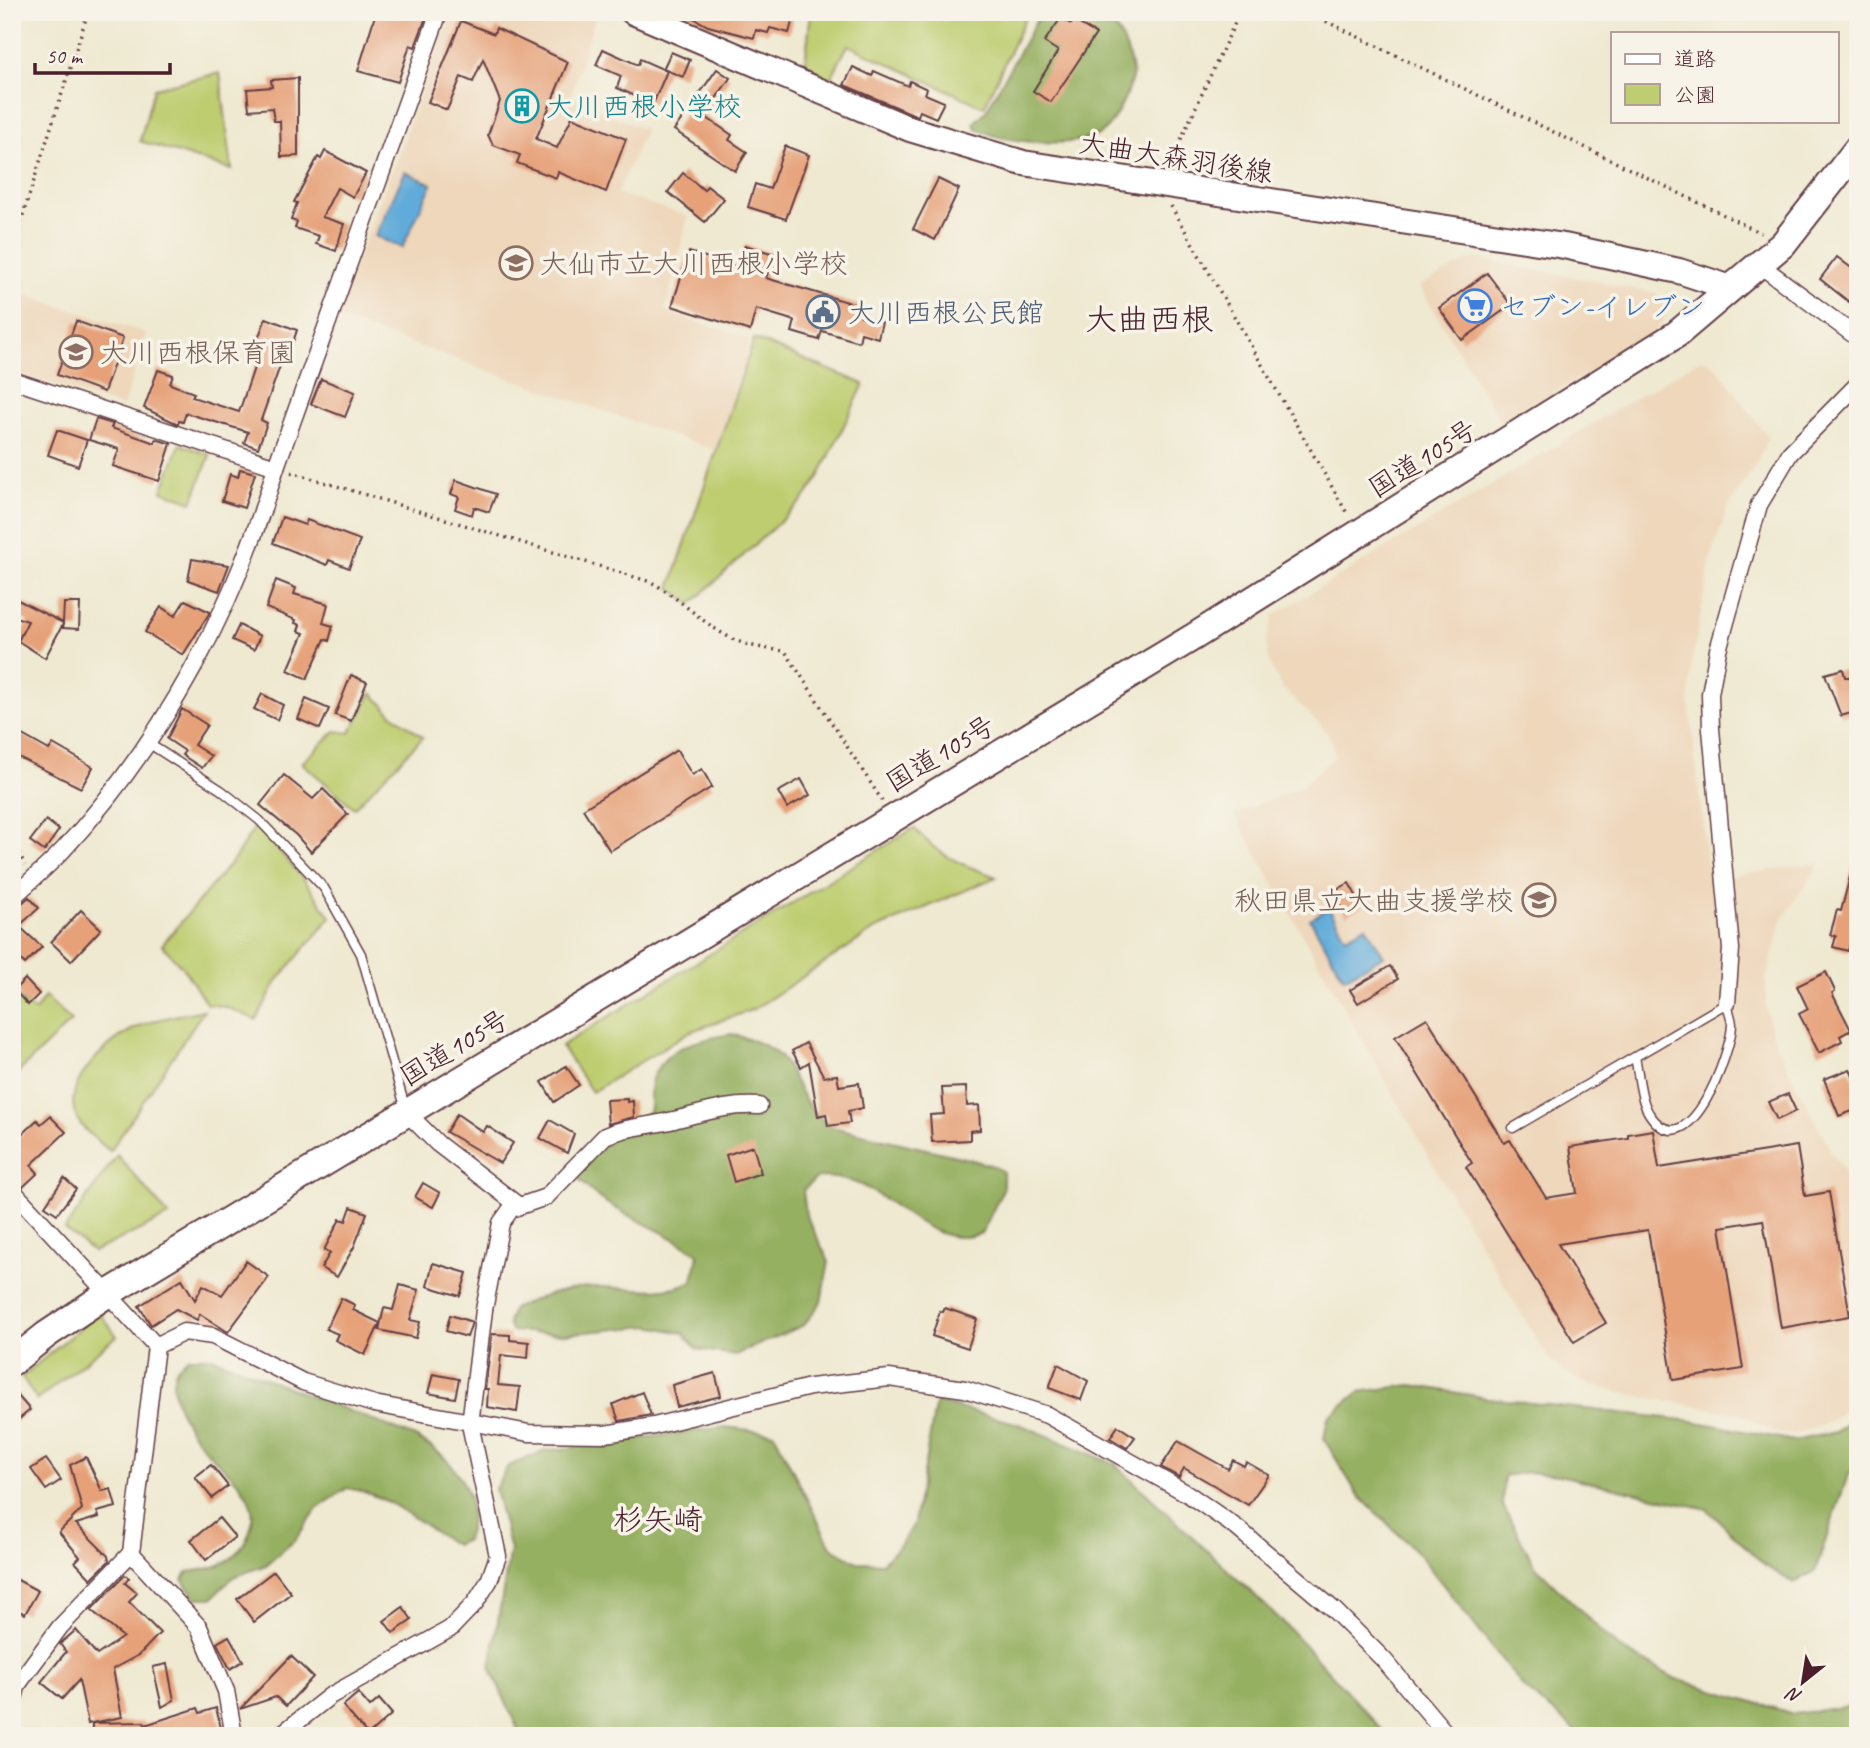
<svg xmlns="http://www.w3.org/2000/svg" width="1870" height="1748" font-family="Caveat,'Klee One',sans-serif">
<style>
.built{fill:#eed7bb}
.green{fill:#bdcd70;stroke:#84764e;stroke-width:2}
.forest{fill:#96b062;stroke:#706846;stroke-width:2}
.water{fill:#61abd9;stroke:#566582;stroke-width:2}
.building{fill:#e6a179}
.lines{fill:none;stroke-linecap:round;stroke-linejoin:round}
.service-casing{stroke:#633d44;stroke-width:11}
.minor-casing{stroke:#633d44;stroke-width:19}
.primary-casing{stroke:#633d44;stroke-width:28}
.trunk-casing{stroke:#633d44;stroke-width:30}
.path{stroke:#633d44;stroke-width:3.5;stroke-dasharray:2 5;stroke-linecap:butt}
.service{stroke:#fff;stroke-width:8}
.minor{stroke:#fff;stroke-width:16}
.primary{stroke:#fff;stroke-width:24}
.trunk{stroke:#fff;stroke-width:26}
.labels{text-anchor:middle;stroke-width:7;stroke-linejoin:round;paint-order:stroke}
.culture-label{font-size:28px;fill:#0d838f;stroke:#f7f3e8;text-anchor:start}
.street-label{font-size:28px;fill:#4a1f2b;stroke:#f7f3e8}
.education-label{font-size:28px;fill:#785e54;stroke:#f7f3e8;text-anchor:start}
.shop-label{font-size:28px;fill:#366cbe;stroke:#f7f3e8;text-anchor:start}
.service-label{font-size:28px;fill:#4e5e75;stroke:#f7f3e8;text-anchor:start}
.neighbourhood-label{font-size:30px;fill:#4a1f2b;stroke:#f7f3e8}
.quarter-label{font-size:32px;fill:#4a1f2b;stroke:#f7f3e8}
</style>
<rect width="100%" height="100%" fill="#f7f3e8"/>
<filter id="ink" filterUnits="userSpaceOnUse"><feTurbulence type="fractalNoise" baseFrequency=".0143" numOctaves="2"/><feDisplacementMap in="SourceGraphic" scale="14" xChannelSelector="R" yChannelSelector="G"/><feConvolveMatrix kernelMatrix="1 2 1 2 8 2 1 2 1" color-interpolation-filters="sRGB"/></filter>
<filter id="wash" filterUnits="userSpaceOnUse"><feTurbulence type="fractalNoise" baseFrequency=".00686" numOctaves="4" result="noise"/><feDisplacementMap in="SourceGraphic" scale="28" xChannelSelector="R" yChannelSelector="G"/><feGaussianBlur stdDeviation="1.57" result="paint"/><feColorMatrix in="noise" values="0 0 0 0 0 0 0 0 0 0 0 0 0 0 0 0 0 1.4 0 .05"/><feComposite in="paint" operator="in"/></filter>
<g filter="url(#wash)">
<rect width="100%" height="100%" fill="#efe9d1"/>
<g class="built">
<path d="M452,12h145l-27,85 75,33 -28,64 71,22 -23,95 85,28 -35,111 -380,-133z"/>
<path d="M1473,258l182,35 10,9v16l-18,23 -146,81 -82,-136z"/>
<path d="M12,291l134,42 -23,74 -111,-35z"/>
<path d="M1699,360l9,1 10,8 50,68 -13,29 -27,42 -16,46 -20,106 -3,43 20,177 112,-18 -39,58 -16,59v28l5,24 10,24 50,96 27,38v213l-35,23 -30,9 -16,-1 -37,-19 -118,-21 -39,-11 -19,-10 -17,-15 -109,-184 -204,-359 66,-26 35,-32 -2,-12 -7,-13 -44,-44 -13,-24 -3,-21 8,-27z"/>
</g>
<g class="green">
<path d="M811,12h217l-44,95 -136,-62 -20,39 -24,-11z"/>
<path d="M220,73l12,97 -92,-29 14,-53z"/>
<path d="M754,339l110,45 -45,93 -17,24 -111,103 -21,-16z"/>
<path d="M180,444l30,11 -18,47 -30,-11z"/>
<path d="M372,693l20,21 31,23 -69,71 -52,-45 33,-32 15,2z"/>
<path d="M256,825l46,52 29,40 -54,64 -21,39 -30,-13 -19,-3 -24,-36 -21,-23 73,-87z"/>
<path d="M914,828c27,30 45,35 82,49l-122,53 -120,79 -65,23 -97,60 -31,-46z"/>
<path d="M12,993l23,18 10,-15 26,25 -53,52 -6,-5z"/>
<path d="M204,1010l-94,141c-12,-10 -28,-21 -34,-35 -15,-34 36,-79 64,-90 20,-8 42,-12 64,-16z"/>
<path d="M117,1155l52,61 -76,36 -28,-23z"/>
<path d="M99,1312l18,24 -80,64 -15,-23z"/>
</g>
<g class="forest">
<path d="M1041,12c57,0 80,-1 92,62 -4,17 -19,53 -35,61 -28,13 -97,8 -122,-7l-2,-5 12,-12z"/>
<path d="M731,1034c14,4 28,7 41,16 26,18 24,56 60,77l137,32 24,7 10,6v17l-21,44c-47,19 -85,-34 -126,-50 -12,-5 -25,-6 -38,-6l-15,13 3,25 23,47 -8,40 -17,23 -69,30 -38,-6 -14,-16 -33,-7 -86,8 -53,-3 -3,-8 5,-14c25,-12 50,-21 78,-22 35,-1 69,10 102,-6l5,-27c-39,-30 -93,-40 -122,-79l-1,-12 74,-51c3,-10 -1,-23 3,-33 14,-34 47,-39 79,-45z"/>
<path d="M189,1357h23l203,80c38,21 68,56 51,103l-11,5c-39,-23 -62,-49 -108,-57l-30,21 -22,31 -29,25 -33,12 -21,21h-17l-12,-18 4,-8c22,-2 44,-7 56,-27 29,-45 -15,-70 -40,-98 -15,-17 -39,-56 -26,-79 2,-4 9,-8 12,-11z"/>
<path d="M1411,1385l77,13 204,23 102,20 42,-9 22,-18v49l-11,15 -32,93 -21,12 -29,-17 -58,-57 -148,-34 -31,-3 -24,4 -2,28 33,62 84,82 57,31 118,35 64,-9v31h-276l-58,-48 -106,-135 -60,-58 -34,-56 4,-22 31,-25z"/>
<path d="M936,1402l83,22 96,40 169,159 104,113h-867l-31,-69 20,-117 -15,-61 13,-23 37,-15 180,-24 49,6 57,114 26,15 25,1 19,-19 13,-21z"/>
</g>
<g class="water">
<path d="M405,172l27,12 -30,64 -27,-12z"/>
<path d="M1329,908l17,29 20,-11 18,30 -40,22 -34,-59z"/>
</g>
<g id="blocks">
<g class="building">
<path d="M376,12h52l-13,35 -5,-2 -12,37 -40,-11z"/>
<path d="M683,12h112l-6,21 -19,-5 -2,5 -12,-3 -2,8 -46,-12z"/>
<path d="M1061,18l10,6 2,-4 23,14 -45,68 -18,-11 25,-40 -14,-9z"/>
<path d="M461,21l33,13 2,-6 72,34 -32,77 21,9 15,-31 54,22 -20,53 -48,-20 -2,6 -39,-15 3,-8 -27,-10 -5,-10 12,-34 -17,-42 -10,23 -12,-5 -14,33 -19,-8z"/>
<path d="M603,49l35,16 2,-6 27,12 -14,33 -36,-16 4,-12 -25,-11z"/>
<path d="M671,52l19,8 -7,17 -20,-8z"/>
<path d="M853,67l19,9 2,-5 34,15 2,-5 17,8 -2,5 19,8 -8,16 -16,-7 -2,5 -3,-1 -71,-30z"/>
<path d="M717,69l13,9 -26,38 28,19 -3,5 18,12 -12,19 -61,-41z"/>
<path d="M298,78v78l-17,1 -1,-36h-6l-2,-13 -23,2 -2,-21 25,-2 -1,-7z"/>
<path d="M785,146l24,9 -23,64 -38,-12 7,-23 15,5z"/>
<path d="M325,151l41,22 -13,24 -16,-9 -15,29 22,7 -8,27 -20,-7 3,-8 -24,-8 2,-6 -6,-2 6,-17 -3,-1 24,-45 3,2z"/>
<path d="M683,173l21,17 3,-4 17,13 -19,23 -37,-30z"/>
<path d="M938,179l21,10 -24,51 -22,-11z"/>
<path d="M745,245l29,9 -8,24 98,29 -3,9 21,6 -4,16 -17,-5 -2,9 -37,-11 -3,9 -27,-8 3,-11 -39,-12 -6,22 -78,-25 17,-54 49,15z"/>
<path d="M1837,257l21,16v36l-38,-30z"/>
<path d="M1487,273l24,32 -49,35 -23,-32z"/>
<path d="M266,318l31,12 -7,21 -4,-2 -25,71 6,3 -9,25 -14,-5 4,-11 -62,-19 -3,9 -4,-1 -1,3 -34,-16 14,-38 15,5 -3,9 24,9 -2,4 47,15 24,-71 -5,-2z"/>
<path d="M76,321l47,17 -19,54 -47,-17z"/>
<path d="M321,379l34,13 -10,25 -34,-13z"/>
<path d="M96,419l17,5 -2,4 44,15 1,-4 15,5 -12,37 -46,-15 6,-17 -30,-9z"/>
<path d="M57,430l30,10 -9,26 -30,-11z"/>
<path d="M240,469l15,4 -11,35 -22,-7 8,-27 8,3z"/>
<path d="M456,480l40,14 -7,18 -15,-5 -2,8 -17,-6 4,-12 -8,-3z"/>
<path d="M282,517l23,8 2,-5 53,20 -11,28 -20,-8 -2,5 -54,-22z"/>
<path d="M192,559l37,6 -10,26 -31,-11z"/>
<path d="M276,580l20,8 -2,6 34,10 -5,19 10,3 -4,15 -4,-2 -18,40 -19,-9 16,-37 -6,-2 2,-6 -5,-2 1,-3 -30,-12z"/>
<path d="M12,597l51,26 1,-20h16l-1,26 -16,-1v-4l-18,34 -27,-17 10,-20 -16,-5z"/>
<path d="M185,600l25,12 -27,43 -38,-23 16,-25 14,9z"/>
<path d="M239,625l21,11 -6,14 -22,-10z"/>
<path d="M1843,669l2,8h13v34l-17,5 -16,-42z"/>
<path d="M351,675l16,7 -16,39 -16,-6z"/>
<path d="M262,694l21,11 -6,15 -23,-11z"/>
<path d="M306,699l23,10 -9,20 -22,-10z"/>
<path d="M182,709l25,16 -13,20 17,11 -9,12 -20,-13 3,-4 -18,-12z"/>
<path d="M17,732l32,18 4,-6 40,23 -12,21 -69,-34v-14z"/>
<path d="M677,750l15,25 10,-6 10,18 -102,64 -27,-42z"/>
<path d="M284,775l29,24 10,-10 25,25 -37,38 -15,-17 -36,-30z"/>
<path d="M801,779l9,16 -23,13 -9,-16z"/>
<path d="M46,820l13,10 -15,21 -14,-10z"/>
<path d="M1853,865l5,1v49l-10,36 -15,-4 3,-11 -6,-1 7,-25 4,1z"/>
<path d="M1349,883l13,23 -16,9 -13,-23z"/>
<path d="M29,897l10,11 -20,18 23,21 -17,17 -13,-12v-40z"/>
<path d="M81,910l20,19 -30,32 -20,-19z"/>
<path d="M1390,966l8,13 -40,24 -8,-13z"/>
<path d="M1826,972l9,19 -3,2 19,37 -11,6 2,5 -23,12 -20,-39 9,-5 -11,-23z"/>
<path d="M25,979l14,15 -11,11 -14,-15z"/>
<path d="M1427,1018l77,125 6,-3 36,58 31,-5 -7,-46 58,-9v-4l25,-4 6,38 138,-22 8,50 24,-4 21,124 -69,12 -18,-108 -43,7 23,142 -70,11 -25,-150 -90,14 48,79 -32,19 -108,-175 6,-4 -77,-126z"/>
<path d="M806,1043l18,34 13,-2 2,11 20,-3 4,25 -15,3 2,12 -22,3 -2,-12 -8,2 -9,-54 -8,5 -9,-16z"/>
<path d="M566,1066l13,19 -25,17 -12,-20z"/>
<path d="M1850,1069l8,20v20l-19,7 -15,-37z"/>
<path d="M966,1087l1,19 12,-1 1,25 -10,1v9l-38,2 -2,-27 14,-1 -2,-26z"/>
<path d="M1788,1094l8,17 -19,9 -9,-18z"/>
<path d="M627,1099v3l6,-1 1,16 -26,7 -2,-24z"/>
<path d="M457,1114l26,18 4,-6 26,17 -13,20 -54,-31z"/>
<path d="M50,1116l16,16 -35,33 7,8 -15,14 -11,-7v-37l25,-23 4,4z"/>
<path d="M550,1120l24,14 -7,19 -27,-15z"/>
<path d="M753,1146l8,27 -27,9 -8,-27z"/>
<path d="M64,1178l12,11 -19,25 -12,-8z"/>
<path d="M423,1183l17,10 -7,14 -18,-10z"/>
<path d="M351,1207l16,6 -13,34 -17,30 -16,-9 9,-15 -6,-3 16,-31 6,2z"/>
<path d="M246,1261l23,16 -41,55 -28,-18 -3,6 -21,-11 -25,16 -12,-19 43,-27 13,21 8,-15 19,10z"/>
<path d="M433,1263l34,10 -7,23 -33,-10z"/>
<path d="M400,1285l19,5 -9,30 10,2 -4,16 -37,-8 5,-22 9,2z"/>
<path d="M341,1298l14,7 -2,5 27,13 -15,32 -30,-15 3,-6 -12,-5z"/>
<path d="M945,1308l32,11 -9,29 -36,-12 8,-25 3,1z"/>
<path d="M450,1315l22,7 -5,15 -21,-6z"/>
<path d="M492,1334l18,1v5l19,2 -1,16 -27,-3 -3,30 22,2 -3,25 -30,-5 1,-18h-3z"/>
<path d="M1058,1364l30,17 -7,19 -32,-12z"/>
<path d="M715,1373l6,23 -44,11 -5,-22z"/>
<path d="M433,1374l26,5 -4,19 -27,-5z"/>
<path d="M12,1389l18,21 -18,15z"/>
<path d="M642,1392l9,23 -32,6 -6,-17z"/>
<path d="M1118,1426l17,11 -8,11 -17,-10z"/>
<path d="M1178,1441l50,28 5,-9 11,6 2,-4 23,13 -21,30 -64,-37 -5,9 -18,-10z"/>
<path d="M86,1457l16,34 9,-2 5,18 -19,5 2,5 -23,7 32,32 1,5 -18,18 -16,-17 5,-5 -21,-25 23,-23 -12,-44z"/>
<path d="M46,1459l15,21 -15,10 -15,-21z"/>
<path d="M211,1465l17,21 -16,12 -17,-21z"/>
<path d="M219,1518l16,19 -29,23 -15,-20z"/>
<path d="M274,1571l17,22 -37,29 -17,-23z"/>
<path d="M125,1575l4,3 -4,5 12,10 -8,9 31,31 -21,22 -26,14 9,48 -30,6 52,-1 1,3 53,-17 2,5 16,-5 7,28h-131v-13l-4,1 -9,-44 -17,19 -21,-17 25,-30 -6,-8 16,-14 21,25 26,-18 -32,-27z"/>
<path d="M12,1577l26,14 -13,23 -13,-7z"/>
<path d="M403,1607l9,13 -19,13 -9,-12z"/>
<path d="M229,1636l14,25 -13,8 -13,-26z"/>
<path d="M291,1656l22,21 -27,29 -10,-9 -36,12z"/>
<path d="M167,1664l7,36 -12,7 -9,-40z"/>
<path d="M358,1693l12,14 9,-8 13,15 -24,21 -25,-29z"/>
</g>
</g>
</g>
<g filter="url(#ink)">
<use href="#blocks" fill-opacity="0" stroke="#633d44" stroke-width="2"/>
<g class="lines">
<defs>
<g id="service">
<path d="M148,743l73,47 38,30 65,68 37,66 45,156"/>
<path d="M1513,1128l214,-125c1,7 5,15 5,22 -1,27 -43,146 -82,90 -10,-14 -11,-41 -15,-58"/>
</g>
<g id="minor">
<path d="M1760,265l98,73"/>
<path d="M12,380l264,87"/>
<path d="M12,898c17,-16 35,-31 51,-48 100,-108 172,-242 213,-383l163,-455"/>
<path d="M1727,1003l4,-54 -20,-220 -1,-35 8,-44 41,-145 31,-52 68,-69"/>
<path d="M407,1113l31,31 81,62"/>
<path d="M12,1190l144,156 28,-14 29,4 90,46 71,22 155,29 76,1 49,-8 156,-39 79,-9 76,11 82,26 141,79 49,34 97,82 50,50 64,76"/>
<path d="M131,1553l68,74 27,64 8,45"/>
<path d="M12,1705l6,-21 42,-57 71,-74 25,-207"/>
<path d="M279,1736l51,-40 120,-67 25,-26 14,-22 9,-25 -28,-132 14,-114 17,-87 10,-14 35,-12 59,-61c22,-10 46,-10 69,-16 29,-7 53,-16 85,-14"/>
</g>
<path id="primary" d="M633,12l277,117 113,34 541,83 115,25 52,17"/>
<path id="trunk" d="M12,1362l34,-27 61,-41 1088,-658 482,-302 106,-90 75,-96"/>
</defs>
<use href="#service" class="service-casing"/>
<use href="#minor" class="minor-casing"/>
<use href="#primary" class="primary-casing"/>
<use href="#trunk" class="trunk-casing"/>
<g class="path">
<path d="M1307,12l454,221"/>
<path d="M1169,165l71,-153"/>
<path d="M1171,206l177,309"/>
<path d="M12,249l76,-237"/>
<path d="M291,472l360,110c31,17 54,45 86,59 15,6 32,8 48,10l98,151"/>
<path d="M12,840l13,25"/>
</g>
<use href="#service" class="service"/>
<use href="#minor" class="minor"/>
<use href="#primary" class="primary"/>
<use href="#trunk" class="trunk"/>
</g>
</g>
<defs>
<symbol id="building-ring" viewBox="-11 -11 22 22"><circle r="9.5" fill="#f7f3e8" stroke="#0f9aa8" stroke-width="1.5"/><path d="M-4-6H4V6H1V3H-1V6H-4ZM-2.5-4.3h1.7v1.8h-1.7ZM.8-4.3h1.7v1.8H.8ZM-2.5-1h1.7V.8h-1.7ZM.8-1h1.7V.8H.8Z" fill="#0f9aa8"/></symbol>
<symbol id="school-ring" viewBox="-11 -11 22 22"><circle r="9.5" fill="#f7f3e8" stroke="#8d6e63" stroke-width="1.5"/><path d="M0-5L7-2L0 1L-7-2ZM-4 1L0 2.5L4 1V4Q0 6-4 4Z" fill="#8d6e63"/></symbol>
<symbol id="supermarket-ring" viewBox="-11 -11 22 22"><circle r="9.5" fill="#f7f3e8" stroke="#3f7fe0" stroke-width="1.5"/><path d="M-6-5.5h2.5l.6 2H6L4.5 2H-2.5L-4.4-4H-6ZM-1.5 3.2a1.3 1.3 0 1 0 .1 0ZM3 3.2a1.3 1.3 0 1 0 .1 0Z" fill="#3f7fe0"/></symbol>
<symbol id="civic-ring" viewBox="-11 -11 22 22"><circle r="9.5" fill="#f7f3e8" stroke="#5c6f8a" stroke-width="1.5"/><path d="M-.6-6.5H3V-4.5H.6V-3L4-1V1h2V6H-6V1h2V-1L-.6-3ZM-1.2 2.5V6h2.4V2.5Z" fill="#5c6f8a"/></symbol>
</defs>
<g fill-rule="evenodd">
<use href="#building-ring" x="503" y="87" width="38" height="38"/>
<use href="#school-ring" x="497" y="244" width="38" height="38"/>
<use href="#supermarket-ring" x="1456" y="287" width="38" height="38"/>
<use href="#civic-ring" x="804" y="293" width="38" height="38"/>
<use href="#school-ring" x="57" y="333" width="38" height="38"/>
<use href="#school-ring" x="1520" y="881" width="38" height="38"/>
</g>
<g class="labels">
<g class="culture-label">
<text x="546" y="116">大川西根小学校</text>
</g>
<g class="street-label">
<text transform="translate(1176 157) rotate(9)" y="10">大曲大森羽後線</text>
<text transform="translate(1422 458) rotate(-32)" y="10">国道105号</text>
<text transform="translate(940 753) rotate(-31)" y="10">国道105号</text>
<text transform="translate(454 1047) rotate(-31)" y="10">国道105号</text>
</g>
<g class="education-label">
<text x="540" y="273">大仙市立大川西根小学校</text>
<text x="100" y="362">大川西根保育園</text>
<text x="1514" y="910" text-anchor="end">秋田県立大曲支援学校</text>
</g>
<g class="shop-label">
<text x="1500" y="316">セブン-イレブン</text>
</g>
<g class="service-label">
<text x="848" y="322">大川西根公民館</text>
</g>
<g class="neighbourhood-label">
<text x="658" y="1530">杉矢崎</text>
</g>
<g class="quarter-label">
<text x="1149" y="330">大曲西根</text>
</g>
</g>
<rect width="1870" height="1748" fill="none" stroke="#f7f3e8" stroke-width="42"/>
<rect x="1611" y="32" width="228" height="91" fill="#f7f3e8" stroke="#b29e9c" stroke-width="2"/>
<rect x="1625" y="54" width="35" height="10" fill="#ffffff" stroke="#b29e9c" stroke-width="2"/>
<text x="1674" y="66" font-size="21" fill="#4a1f2b">道路</text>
<rect x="1625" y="84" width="35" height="21" fill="#bdcd70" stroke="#b29e9c" stroke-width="2"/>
<text x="1674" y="102" font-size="21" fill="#4a1f2b">公園</text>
<g transform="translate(1803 1682) rotate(210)" stroke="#f7f3e8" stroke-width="5" paint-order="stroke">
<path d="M0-5L12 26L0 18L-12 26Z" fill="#4a1f2b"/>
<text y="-10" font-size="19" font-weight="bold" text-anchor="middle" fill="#4a1f2b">N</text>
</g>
<path d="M35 63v10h135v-10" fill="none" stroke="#4a1f2b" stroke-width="3.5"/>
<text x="46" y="63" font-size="21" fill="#4a1f2b" stroke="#f7f3e8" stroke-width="5" paint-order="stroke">50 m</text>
</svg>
